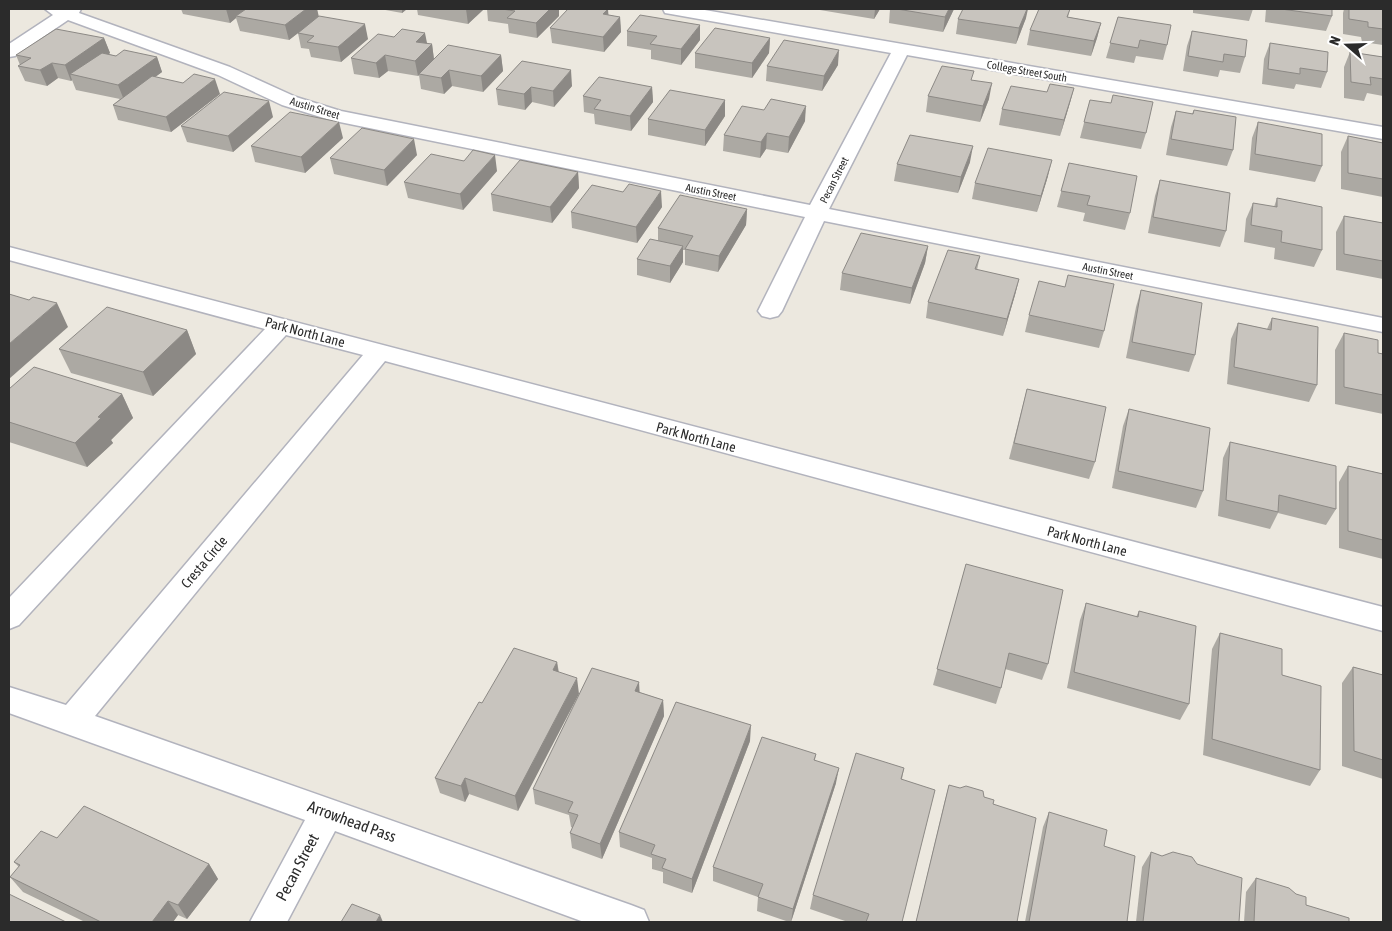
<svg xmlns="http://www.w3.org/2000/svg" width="1392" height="931" font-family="'Asap Condensed',sans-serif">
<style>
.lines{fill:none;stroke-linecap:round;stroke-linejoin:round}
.minor-casing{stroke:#b2b3bd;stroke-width:3}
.minor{fill:#fff;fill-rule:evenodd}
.wall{fill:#aca9a3}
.shaded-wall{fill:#8c8985}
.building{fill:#c8c4be;stroke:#8c8985}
.labels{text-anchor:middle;stroke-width:4.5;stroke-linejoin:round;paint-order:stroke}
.far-street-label{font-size:11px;fill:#2b2b2b;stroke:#fff}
.street-label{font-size:14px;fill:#2b2b2b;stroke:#fff}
.near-street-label{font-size:16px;fill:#2b2b2b;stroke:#fff}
</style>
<rect width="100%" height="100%" fill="#ece8df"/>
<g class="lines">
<defs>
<g id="minor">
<path d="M45,9h36l-2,4 151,54 66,30 45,14 469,94 81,-152 -220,-39 -6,-1 -2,-4h36l684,118v12l-476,-84 -78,154 554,109v14l-559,-111 -42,90 -4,5 -8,2 -8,-2 -4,-5 47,-94 -475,-97 -48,-15 -64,-30 -150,-55 -53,36 -6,1v-13l44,-29z"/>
<path d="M9,247l1374,360v24l-998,-270 -290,355 536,189 13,5 5,12h-65l-249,-91 -48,91h-37l55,-102 -296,-107v-26l57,18 297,-350 -77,-20 -267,290 -10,4v-31l256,-269 -256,-69z"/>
</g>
</defs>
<use href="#minor" class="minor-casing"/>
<use href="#minor" class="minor"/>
</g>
<g class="wall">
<path d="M181,9h136l1,7 50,23 -27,23 -30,-5 -2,-8 -8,-1 -3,-15 -9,7 -49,-9 -4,-13 -6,5 -47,-9z"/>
<path d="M380,9h27l-5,4z"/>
<path d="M417,9h67l-16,15 -50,-9z"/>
<path d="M487,9h72v7l-22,22 -28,-5 -1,-9 -20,-3z"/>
<path d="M820,9h60l-6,10 -54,-9z"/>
<path d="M890,9h64l-11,23 -54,-9z"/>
<path d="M1070,9l-2,8 33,6 -4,15 -6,18 -64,-11 3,-15z"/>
<path d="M1193,9h60l-4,12 -56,-8z"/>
<path d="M1266,9h66v7l-6,15 -61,-9z"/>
<path d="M1344,9h39v36l-21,-3 -1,-5 -18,-3v-21z"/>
<path d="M608,15l12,2 1,15 -17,20 -52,-9 -2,-15z"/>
<path d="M1118,17l49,28 -4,15 -27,-4 -2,7 -28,-5z"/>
<path d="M1026,18l-10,26 -60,-10 2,-15z"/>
<path d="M627,31l73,9 -19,25 -30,-6v-9l-24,-4z"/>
<path d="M1192,31l53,26 -5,16 -20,-3 -2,7 -35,-6 4,-25z"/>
<path d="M104,38l6,15 -1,1 7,2 41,1 5,15 -7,5 65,17 -49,38 -53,-12 -5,-15 7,-6 -44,-9 -4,-10 -1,1 -13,-3 -11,8 -22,-5 -7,-15 2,-1 -4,-10z"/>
<path d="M770,38l-1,15 -17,25 -57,-10v-15z"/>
<path d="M1270,43l57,29 -6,16 -25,-4 -2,5 -32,-5 2,-25z"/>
<path d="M427,44h5l2,15 67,-4 2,16 -20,21 -31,-6 -8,8 -23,-5 -2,-14 -1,1 -30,-5 -9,7 -25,-4 -3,-16z"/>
<path d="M1350,52l33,5v39l-16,-3 -3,8 -20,-3v-31z"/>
<path d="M522,61l50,25 -18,21 -22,-5 -7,8 -27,-5 -2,-16z"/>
<path d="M838,65l-16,26 -56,-10 1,-15z"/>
<path d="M972,80l17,19 -9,23 -54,-10 2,-16z"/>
<path d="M652,87l1,15 -22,29 -36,-7 -1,-10 -10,-2 -1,-16z"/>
<path d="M1074,88l-14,48 -61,-11 3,-16 45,-17z"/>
<path d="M725,100v16l-20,30 -57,-11v-16z"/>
<path d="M1090,100l56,33 -5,16 -61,-11z"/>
<path d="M1194,110l39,40 -6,16 -61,-11 5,-28 5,-16 16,3z"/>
<path d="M273,117l-40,35 -46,-10 -6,-16z"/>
<path d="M805,121l-17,32 -22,-4 -6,9 -37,-7 1,-16z"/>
<path d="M1258,122l64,44 -7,16 -66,-12 3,-32z"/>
<path d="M1348,136l35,7v54l-42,-8v-37z"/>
<path d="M343,138l-38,35 -50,-11 -4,-16z"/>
<path d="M417,155l-30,31 -53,-12 -4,-16z"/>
<path d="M970,162l-12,31 -64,-12 3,-17z"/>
<path d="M1069,163l61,50 -5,17 -42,-9 2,-8 -28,-6z"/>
<path d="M497,171l-34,39 -55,-12 -4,-16z"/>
<path d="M578,172l1,16 -27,35 -59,-12 -2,-17z"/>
<path d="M1048,176l-11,36 -65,-13 3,-16z"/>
<path d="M1160,180l66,51 -6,16 -72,-14 7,-37z"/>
<path d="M1277,198l45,52 -8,17 -40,-8 1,-11 -31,-6 2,-23 7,-16 21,4z"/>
<path d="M662,207l-25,36 -65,-15 -1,-16z"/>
<path d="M747,209l-1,16 -28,47 -33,-7v-15h-2v12l-13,21 -33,-8v-16l21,-19v-12z"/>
<path d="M1344,216l39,7v56l-47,-9v-38z"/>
<path d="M928,246l-3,17 -15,41 -70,-14 2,-17z"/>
<path d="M980,256l-3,14 42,9 -4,16 -12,41 -77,-18 2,-16z"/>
<path d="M1141,290l54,65 -6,17 -63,-14 10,-51z"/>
<path d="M1029,315l75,16 -5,17 -74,-16z"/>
<path d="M1272,318l45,67 -8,17 -82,-18 4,-45 7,-16 29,6z"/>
<path d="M187,330l9,24 -43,42 -82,-23 -12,-24z"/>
<path d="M1344,333l34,20 5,1v60l-48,-10v-54z"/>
<path d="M9,389l113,5 11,24 -22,22 2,3 -26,24 -78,-25z"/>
<path d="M1027,389l68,73 -6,17 -80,-20z"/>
<path d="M1129,409l74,82 -7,17 -84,-20 11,-62z"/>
<path d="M1230,442l106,67 -10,16 -48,-12 -8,16 -52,-13 5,-58z"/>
<path d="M1348,466l35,8v85l-44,-11v-66z"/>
<path d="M966,564l82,100 -6,16 -37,-11 -4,19 -5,16 -63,-19z"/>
<path d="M1086,603l50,14 3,-6 50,93 -9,16 -113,-32 13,-68z"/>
<path d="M1220,633l62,42 38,95 -10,16 -107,-31 9,-106z"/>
<path d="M557,662l2,10 -41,139 -49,-17 -4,8 -25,-9 -5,-15 47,-75z"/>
<path d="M1353,667l30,8v104l-41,-13v-83z"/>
<path d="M639,682v10l24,8 1,16 -62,143 -30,-11 -2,-15 3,-5 -2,-1 -2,-12 -34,-11 -2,-15z"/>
<path d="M750,741l-58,152 -29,-10v-11l-11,-3v-11l-32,-11 -1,-15z"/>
<path d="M816,754l-1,6 21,23 -45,139h-2l-32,-11 1,-14 -45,-16v-14z"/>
<path d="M904,768l-2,11v143h-54l-38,-13 3,-14z"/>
<path d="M949,785l35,12 9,7 24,118h-101l29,-122z"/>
<path d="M1049,812l55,34 23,76h-102l18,-95z"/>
<path d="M57,838l152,26 9,15 -31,40 -9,-4 -5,7h-88l-62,-30 -13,-15 9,-10 -5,-5z"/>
<path d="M1151,852l88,70h-103l6,-55z"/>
<path d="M1256,878l50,27 43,17h-105l2,-30z"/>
</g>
<g class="shaded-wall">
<path d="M226,9h22l-12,7v2l-6,5z"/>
<path d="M306,9h11l2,8 -30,23 -4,-15z"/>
<path d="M402,9h5l-5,4z"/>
<path d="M466,9h18l-16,15z"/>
<path d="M550,9h9v7l-22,22 -1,-15z"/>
<path d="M608,9l1,14 -6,-9z"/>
<path d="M875,9h5l-6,10z"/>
<path d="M949,9h5l-11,23 2,-15z"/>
<path d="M1027,9h1l-2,9 -10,26 3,-16z"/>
<path d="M620,17l1,15 -17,20 -1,-15z"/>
<path d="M1101,23l-4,15 -6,18 3,-15z"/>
<path d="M365,24l3,15 -27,23 -3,-15z"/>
<path d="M700,25v15l-19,25v-16z"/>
<path d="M425,33l3,15 -12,-6z"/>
<path d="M104,38l6,15 -32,23 -8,-2 2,6 -1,1 -6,-16z"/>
<path d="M770,38l-1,15 -17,25v-15z"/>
<path d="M432,44l2,16 -15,14v1l-1,1 -3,-15z"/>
<path d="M839,50l-1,15 -16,26 2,-15z"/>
<path d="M385,55l3,16 -9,7 -3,-15z"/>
<path d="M501,55l2,16 -20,21 -2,-16z"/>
<path d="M157,57l5,15 -38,28 -6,-15z"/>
<path d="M52,63l6,15 -11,8 -7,-16z"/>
<path d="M449,70l3,16 -8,8 -3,-16z"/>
<path d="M571,70l1,16 -18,21 -1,-16z"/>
<path d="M215,79l5,15 -49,38 -5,-15z"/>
<path d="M992,83l-3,16 -9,23 3,-16z"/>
<path d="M531,87l1,15 -7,8 -1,-16z"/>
<path d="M652,87l1,15 -22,29 -1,-15z"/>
<path d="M1074,88l-4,15 -10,33 4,-16z"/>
<path d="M725,100v16l-20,30v-16z"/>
<path d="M269,101l4,16 -40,35 -5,-16z"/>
<path d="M806,106l-1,15 -17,32 1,-16z"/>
<path d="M339,122l4,16 -38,35 -4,-16z"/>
<path d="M767,133l-1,16 -6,9 1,-16z"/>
<path d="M414,139l3,16 -30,31 -3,-16z"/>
<path d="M973,146l-3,16 -12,31 3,-16z"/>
<path d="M495,155l2,16 -34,39 -3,-16z"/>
<path d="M1052,160l-4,16 -11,36 4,-16z"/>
<path d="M578,172l1,16 -27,35 -2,-16z"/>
<path d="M661,191l1,16 -25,36 -1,-16z"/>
<path d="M747,209l-1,16 -28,47 1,-16z"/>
<path d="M683,246v16l-13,21v-17z"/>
<path d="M928,246l-3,17 -15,41 2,-16z"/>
<path d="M1019,279l-4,16 -12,41 4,-17z"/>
<path d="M57,303l11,24 -59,52v-35z"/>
<path d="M187,330l9,24 -43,42 -10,-24z"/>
<path d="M122,394l11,24 -22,22 2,3 -26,24 -12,-24 23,-26z"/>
<path d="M557,662l2,16 -6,-8z"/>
<path d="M577,678l2,16 -61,117 -3,-15z"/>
<path d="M639,682l1,16 -5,-7z"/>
<path d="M663,700l1,16 -62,143 -2,-15z"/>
<path d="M751,725l-1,16 -58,152v-14z"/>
<path d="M839,768l-3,15 -45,139 2,-13z"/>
<path d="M465,778l4,16 -4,8 -4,-16z"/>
<path d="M209,864l9,15 -31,40 -9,-14z"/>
<path d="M168,901l10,14 -5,7h-21z"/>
<path d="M380,915l3,7h-7z"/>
</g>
<g class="building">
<path d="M246,9h60l-21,16 -49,-9z"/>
<path d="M502,9h48l-14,14 -29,-5 8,-7z"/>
<path d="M568,9h40l-5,5 17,3 -17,20 -53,-9z"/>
<path d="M897,9h52l-4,8z"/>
<path d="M963,9h64l-8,19 -61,-9z"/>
<path d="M1039,9h31l-3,8 34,6 -7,18 -64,-11z"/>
<path d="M1281,9h51v7z"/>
<path d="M1349,9h34v20l-15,-2v-5l-19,-3z"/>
<path d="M640,15l60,10 -19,24 -31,-5 7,-8 -30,-5z"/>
<path d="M319,16l46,8 -27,23 -31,-5 7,-6 -16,-3z"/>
<path d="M1118,17l53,8 -4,20 -27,-5 -2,8 -28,-5z"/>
<path d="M715,28l55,10 -18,25 -57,-10z"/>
<path d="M56,29l48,9 -39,27 -13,-2 -12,7 -22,-4 13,-8 -15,-3z"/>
<path d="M402,29l23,4 -9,9 16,2 -17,17 -30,-6 -9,8 -25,-5 27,-24 16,3z"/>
<path d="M1192,31l55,9 -2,17 -21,-3 -1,8 -35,-6z"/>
<path d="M784,40l55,10 -15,26 -57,-10z"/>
<path d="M1270,43l58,9 -1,20 -27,-4v6l-32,-5z"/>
<path d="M448,45l53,10 -20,21 -32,-6 -8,8 -22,-4z"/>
<path d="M124,50l33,7 -39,28 -48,-11 32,-21 14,3z"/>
<path d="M1350,52l33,5v22l-13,-2 1,8 -20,-3z"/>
<path d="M522,61l49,9 -18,21 -22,-4 -7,7 -28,-5z"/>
<path d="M942,66l32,5 -3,9 21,3 -9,23 -55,-10z"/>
<path d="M194,74l21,5 -49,38 -53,-12 39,-29 31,7z"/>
<path d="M599,77l53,10 -22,29 -36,-7 7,-9 -18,-4z"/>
<path d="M1050,84l24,4 -10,32 -62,-11 9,-23 36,6z"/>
<path d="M670,90l55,10 -20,30 -57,-11z"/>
<path d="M224,92l45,9 -41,35 -47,-10z"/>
<path d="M1113,95l40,7 -7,31 -62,-11 6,-22 21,3z"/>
<path d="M771,99l35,7 -17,31 -22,-4 -6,9 -37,-7 18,-29 22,4z"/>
<path d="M1194,110l42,7 -3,33 -62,-11 5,-28 17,3z"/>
<path d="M290,112l49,10 -38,35 -50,-11z"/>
<path d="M1258,122l64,12v32l-67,-12z"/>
<path d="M362,128l52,11 -30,31 -54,-12z"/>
<path d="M910,135l63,11 -12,31 -64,-13z"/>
<path d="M1348,136l35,7v36l-35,-6z"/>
<path d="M988,148l64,12 -11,36 -66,-13z"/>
<path d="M473,150l22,5 -35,39 -56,-12 27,-28 33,7z"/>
<path d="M520,160l58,12 -28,35 -59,-13z"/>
<path d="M1069,163l68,13 -7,37 -43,-8 3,-9 -29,-5z"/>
<path d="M1160,180l70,13 -4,38 -73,-14z"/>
<path d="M629,184l32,7 -25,36 -65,-15 21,-27 31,7z"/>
<path d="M680,195l67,14 -28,47 -34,-7 8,-13 -35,-8z"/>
<path d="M1277,198l45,9v43l-41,-8 1,-11 -31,-6 2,-22 24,4z"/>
<path d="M1344,216l39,7v38l-39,-7z"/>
<path d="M861,233l67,13 -16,42 -70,-15z"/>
<path d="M650,239l33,7 -13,20 -33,-7z"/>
<path d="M948,250l32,6 -5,13 44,10 -12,40 -79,-17z"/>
<path d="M1068,275l46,9 -10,47 -75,-16 10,-34 26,6z"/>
<path d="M1141,290l61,13 -7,52 -63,-13z"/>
<path d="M9,294l20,6 4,-3 24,6 -48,41z"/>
<path d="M107,307l80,23 -44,42 -84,-23z"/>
<path d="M1272,318l46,9 -1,58 -83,-18 4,-44 33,7z"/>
<path d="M1344,333l34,7v13l5,1v41l-39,-8z"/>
<path d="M34,367l88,27 -24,23 3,1 -26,25 -66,-21v-33z"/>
<path d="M1027,389l79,18 -11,55 -81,-19z"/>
<path d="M1129,409l81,19 -7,63 -85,-20z"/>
<path d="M1230,442l106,24v43l-57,-14 -1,17 -52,-12z"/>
<path d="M1348,466l35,8v66l-35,-9z"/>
<path d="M966,564l97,26 -15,74 -39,-11 -8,35 -64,-19z"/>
<path d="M1086,603l52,14 1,-6 57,15 -7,78 -115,-32z"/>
<path d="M1220,633l62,16v26l39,11 -1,84 -108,-31z"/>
<path d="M514,648l43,14 -4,8 24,8 -62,118 -50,-18 -4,8 -26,-8 44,-76 3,1z"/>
<path d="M1353,667l30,8v85l-29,-9z"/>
<path d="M592,668l47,14 -4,9 28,9 -63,144 -30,-11 8,-18 -10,-3 5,-10 -40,-13z"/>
<path d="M676,702l75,23 -59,154 -30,-11 4,-9 -15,-5 4,-9 -36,-13z"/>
<path d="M762,737l54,17 -2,6 25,8 -46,141 -35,-12 5,-13 -50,-17z"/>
<path d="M856,753l48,15 -3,11 34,11 -33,132h-36l3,-8 -56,-19z"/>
<path d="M949,785l11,3 6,-2 17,5 1,6 10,3 -1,4 43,14 -19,104h-101z"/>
<path d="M84,806l125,58 -31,41 -10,-4 -16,21h-51l-91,-45 10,-12 -6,-3 27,-31 16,7z"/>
<path d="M1049,812l58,18 -3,16 31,10 -8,66h-98z"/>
<path d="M1151,852l11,4 11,-4 19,5 5,7 45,14 -3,44h-96z"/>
<path d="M1256,878l33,10 7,6 10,3v8l43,13v4h-95z"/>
<path d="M9,894l57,28h-57z"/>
<path d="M352,904l28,11 -4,7h-35z"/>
</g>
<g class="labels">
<g class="far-street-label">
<text transform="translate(1027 71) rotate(10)" y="4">College Street South</text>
<text transform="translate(315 108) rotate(17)" y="4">Austin Street</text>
<text transform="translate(834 180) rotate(-63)" y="4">Pecan Street</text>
<text transform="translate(711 192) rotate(11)" y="4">Austin Street</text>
<text transform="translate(1108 271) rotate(11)" y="4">Austin Street</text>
</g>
<g class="street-label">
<text transform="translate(305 332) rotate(15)" y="5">Park North Lane</text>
<text transform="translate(696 437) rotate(15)" y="5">Park North Lane</text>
<text transform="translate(1087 541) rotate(15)" y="5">Park North Lane</text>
<text transform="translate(204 562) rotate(-50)" y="5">Cresta Circle</text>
</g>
<g class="near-street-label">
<text transform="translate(352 821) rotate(20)" y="6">Arrowhead Pass</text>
<text transform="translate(297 867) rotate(-62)" y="6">Pecan Street</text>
</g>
</g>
<rect width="1392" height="931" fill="none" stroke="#2b2b2b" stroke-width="20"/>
<g transform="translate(1347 45) rotate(290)" stroke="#ffffff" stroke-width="4" paint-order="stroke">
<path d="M0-4L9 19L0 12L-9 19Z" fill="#2b2b2b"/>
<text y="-8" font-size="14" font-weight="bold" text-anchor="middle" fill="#2b2b2b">N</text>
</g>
</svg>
